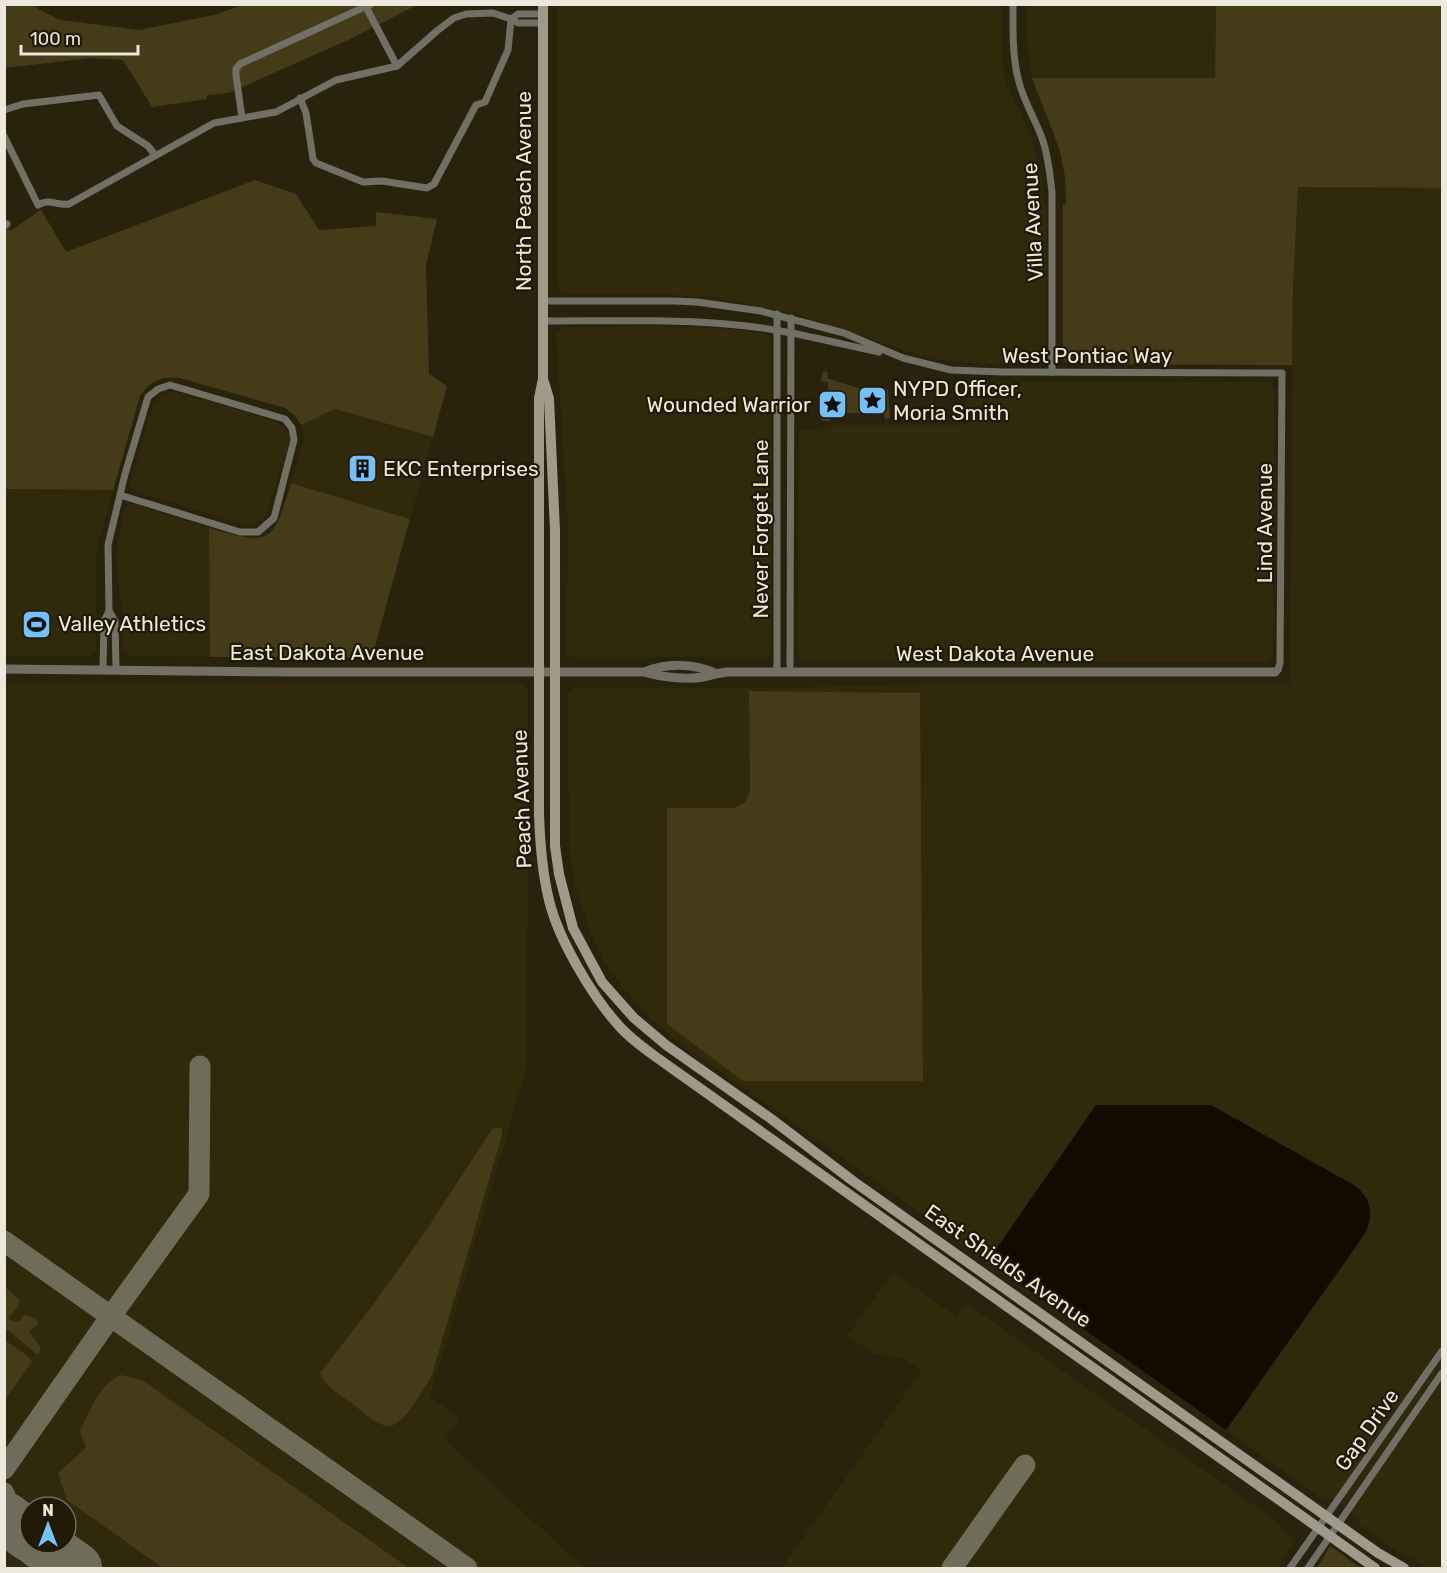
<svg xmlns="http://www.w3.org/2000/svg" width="1447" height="1573" font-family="Rubik,sans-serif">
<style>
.built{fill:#31290c;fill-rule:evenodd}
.green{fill:#453b19}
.water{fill:#110b00}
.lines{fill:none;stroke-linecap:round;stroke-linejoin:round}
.taxiway{stroke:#706c5a;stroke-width:21}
.runway{stroke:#706c5a;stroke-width:52}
.minor{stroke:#726f65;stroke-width:7}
.tertiary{stroke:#726f65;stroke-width:9}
.secondary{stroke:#a09a8a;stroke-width:10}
.labels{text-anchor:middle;stroke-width:4.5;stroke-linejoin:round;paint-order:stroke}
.street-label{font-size:21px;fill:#ece8db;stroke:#1f1905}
.poi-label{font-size:21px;fill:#ece8db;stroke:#1f1905;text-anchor:start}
</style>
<rect width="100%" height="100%" fill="#29230e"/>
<g class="built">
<path d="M557,5h445v50l3,25 26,57 11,42 1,25 3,1v151l-3,6 -6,2h-56l-38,-4 -33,-8 -111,-37 -81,-17 -57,-4h-95l-6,-3 -3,-5z"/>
<path d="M1027,5h189l-1,73h-183l-5,-37z"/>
<path d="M1298,187l144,1v1380h-12l-32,-16 -39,-28 -2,-7 -24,-19 -9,2 -98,-70 140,-198 4,-11v-11l-3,-12 -7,-8 -149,-85h-115l-108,156 -316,-224 -27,-24 -24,-28 -16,-23 -14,-29 -15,-43 -7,-41 -1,-156 6,-6 210,1 142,-4h364l3,-395z"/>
<path d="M659,326l70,3 36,5 6,4v313l-3,6h-196l-6,-5 2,-122 -12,-195 8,-8z"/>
<path d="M968,382h298l6,3 3,6 -2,262 -2,6 -6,3 -464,-2 -4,-7 2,-223h17l17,-5h133z"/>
<path d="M169,392h8l95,28 13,8 4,8v8l-22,69 -5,7 -7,4 -9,1 -112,-34 -5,-5 24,-81 8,-10z"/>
<path d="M335,409l98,28 -23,82 -119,-36 13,-47 -3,-11z"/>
<path d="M5,489l108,1 -15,54 -2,15v91l-5,6h-86z"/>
<path d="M134,504l75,24 1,129 -80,-1 -7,-4 -1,-45 -4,-25 -2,-28 8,-45 3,-4z"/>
<path d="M5,683l517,1 6,6 -1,376 -97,331 30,21 -15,22 128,118 15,10h-583zM30,1507h36v36h-36z"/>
<path d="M893,1272l64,45 9,-14 316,222 -2,3 15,11 -18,29h-495l140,-198 -19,-11 -29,-5 -27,-18z"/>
</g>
<g class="green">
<path d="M4,5h27l29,15 79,10 75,-15 29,-10h174l-69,35 -119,53 -22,2v4l-55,8 -29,-47 -32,-2 -86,10z"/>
<path d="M1216,5h226v183l-144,-1 -5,102 -1,76 -223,-1 -5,-4 -1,-4v-151l3,-1 -1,-27 -5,-26 -28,-73h183z"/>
<path d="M255,180l41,14 23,36 57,-4v-14l61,7 -11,46 3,109 18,12 -14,51 -98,-28 -34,16 -6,-9 -10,-8 -105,-30c-19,-2 -29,3 -40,18l-27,94 -108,-1 -1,-268 6,10 31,-21 25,42z"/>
<path d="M823,371l5,1 -1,6 50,16 2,-8 9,4 2,28 -5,2 -1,-7h-53l-1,8h-8l-1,-4h8l-1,-35 -7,-1z"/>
<path d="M291,483l119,36 -38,138h-162l-1,-129c62,18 64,16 82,-45z"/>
<path d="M749,691l171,2 3,388h-180l-76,-57v-216h67l11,-6 5,-11z"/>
<path d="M498,1127l4,2v6l-70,240c-7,11 -28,52 -44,51 -13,-1 -25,-14 -35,-22 -13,-9 -27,-17 -33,-31l52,-67 51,-71 69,-106z"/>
<path d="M5,1287l14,13 -1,7 -10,11 6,4 5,-1 5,-6 7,1 6,4 1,4 -9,8 11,14v6l-3,2 -32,-26z"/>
<path d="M5,1340l24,17 3,5 -27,38z"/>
<path d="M121,1375l21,5 267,188h-246l-96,-68 -9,-27 28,-25 -6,-17c9,-19 20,-48 41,-56z"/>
<path d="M1330,1546l31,22h-44z"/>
</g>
<path class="water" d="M1096,1105h115l141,79c19,12 23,32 12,51l-138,195 -238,-169z"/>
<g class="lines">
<g class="taxiway">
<path d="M4,1241l463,327"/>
<path d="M4,1469l107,-153 88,-122 1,-128"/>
<path d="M4,1493l6,20 9,15"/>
<path d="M952,1568l73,-103"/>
</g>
<g class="runway">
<path d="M4,1517l26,19"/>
<path d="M40,1543l36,25"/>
</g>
<g class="minor">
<path d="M1013,4c0,26 -1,53 6,78 5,20 16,37 23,56 6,17 8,35 10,54v180"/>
<path d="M366,7l31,59"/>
<path d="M511,19l7,-5h25"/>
<path d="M300,98l6,15 7,46 3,4 47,19 19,-1 45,7 7,-4 42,-79 9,-3 23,-52 3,-31"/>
<path d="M4,110l19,-6 76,-9 18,31 31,20 7,9"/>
<path d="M242,118l-6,-43v-6l4,-5 131,-60"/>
<path d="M4,136l34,69c11,-7 19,1 31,-1l145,-81 62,-11 60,-32 61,-14 41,-36 16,-12 12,-4 27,-1 18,6 7,4h25"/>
<path d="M4,226l3,-2"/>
<path d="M543,301h131l23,1 64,9 83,22 59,25 48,12 52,2 279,1 -2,290 -2,7 -3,2"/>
<path d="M543,321c61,0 122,-2 183,3 54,4 101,17 153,28"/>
<path d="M103,669l1,-48 5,-10"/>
<path d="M116,669l-1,-48 -6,-10 -1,-66 17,-71 23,-77 10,-8 12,-4 115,34 7,9 2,12 -20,78 -16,14h-18l-120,-37"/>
<path d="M777,672v-358"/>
<path d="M790,672l1,-354"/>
<path d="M1290,1568l152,-217"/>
<path d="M1308,1568l134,-195"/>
</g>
<g class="tertiary">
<path d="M4,669l284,3h357c15,5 42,8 58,5 9,-2 16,-4 24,-5h548"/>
<path d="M645,672c21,-9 48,-9 70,1"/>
</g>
<g class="secondary">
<path d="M543,4v375l-4,19v416c1,29 3,58 10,86 9,39 44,98 72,128 10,11 23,20 35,29l719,511"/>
<path d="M544,382l5,17 6,132v315l4,28 14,54 29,54 32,36 32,27 104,73 83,63 525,372 26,15"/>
</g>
</g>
<defs>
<symbol id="sight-square" viewBox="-11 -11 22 22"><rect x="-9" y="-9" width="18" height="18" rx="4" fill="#76c0f7" stroke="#1f1905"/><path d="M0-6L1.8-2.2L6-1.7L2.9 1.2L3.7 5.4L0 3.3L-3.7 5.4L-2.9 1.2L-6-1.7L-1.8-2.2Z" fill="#111"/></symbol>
<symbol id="building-square" viewBox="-11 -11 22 22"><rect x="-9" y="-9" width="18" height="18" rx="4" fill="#76c0f7" stroke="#1f1905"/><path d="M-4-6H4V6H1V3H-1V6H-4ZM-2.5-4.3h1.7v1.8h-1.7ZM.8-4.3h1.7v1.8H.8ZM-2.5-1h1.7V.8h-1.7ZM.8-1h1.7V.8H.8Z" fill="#111"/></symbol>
<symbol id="stadium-square" viewBox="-11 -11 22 22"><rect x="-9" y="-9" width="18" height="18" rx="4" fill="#76c0f7" stroke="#1f1905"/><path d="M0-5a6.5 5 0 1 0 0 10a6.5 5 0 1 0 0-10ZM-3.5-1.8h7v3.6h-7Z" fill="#111"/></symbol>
</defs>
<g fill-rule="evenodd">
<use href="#sight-square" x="856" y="384" width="33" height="33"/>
<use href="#sight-square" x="816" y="388" width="33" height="33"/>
<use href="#building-square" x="346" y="452" width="33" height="33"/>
<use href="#stadium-square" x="20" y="608" width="33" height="33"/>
</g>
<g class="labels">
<g class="street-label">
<text transform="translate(524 191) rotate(-90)" y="7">North Peach Avenue</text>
<text transform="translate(1033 222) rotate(-93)" y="7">Villa Avenue</text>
<text x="1087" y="363">West Pontiac Way</text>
<text transform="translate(1265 523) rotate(-90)" y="7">Lind Avenue</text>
<text transform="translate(761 529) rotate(-90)" y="7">Never Forget Lane</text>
<text x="327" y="660">East Dakota Avenue</text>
<text x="995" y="661">West Dakota Avenue</text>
<text transform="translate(522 799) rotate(-92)" y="7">Peach Avenue</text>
<text transform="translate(1008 1266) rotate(35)" y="7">East Shields Avenue</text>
<text transform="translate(1367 1430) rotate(-55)" y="7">Gap Drive</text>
</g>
<g class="poi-label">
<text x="893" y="396">NYPD Officer,<tspan x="893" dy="24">Moria Smith</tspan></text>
<text x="811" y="412" text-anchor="end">Wounded Warrior</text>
<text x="383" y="476">EKC Enterprises</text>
<text x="58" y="631">Valley Athletics</text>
</g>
</g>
<rect width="1447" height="1573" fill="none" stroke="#ece8db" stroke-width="12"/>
<g transform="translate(48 1525)"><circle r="28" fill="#1f1905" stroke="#716c5b" stroke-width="1.5"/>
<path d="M0-4.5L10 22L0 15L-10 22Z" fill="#76c0f7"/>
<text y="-9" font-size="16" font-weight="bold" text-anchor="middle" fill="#ece8db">N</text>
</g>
<path d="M21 45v9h117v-9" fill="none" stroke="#ece8db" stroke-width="3"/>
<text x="30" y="45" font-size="18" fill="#ece8db" stroke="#1f1905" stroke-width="4.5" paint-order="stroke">100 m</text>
</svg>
